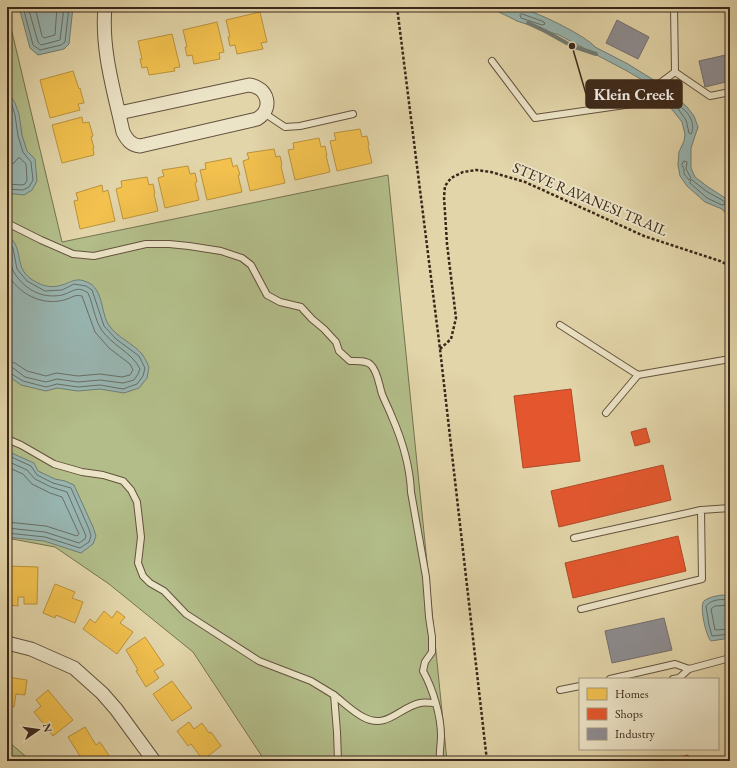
<svg xmlns="http://www.w3.org/2000/svg" width="737" height="768" font-family="'EB Garamond',serif">
<style>
.green{fill:#b2bd89;stroke:#767252}
.water{fill:#98b6b2;stroke:#727d75}
.homes{fill:#f2c14e;stroke:#bb933e}
.shops{fill:#e4572e;stroke:#b14928}
.industry{fill:#8d8d92;stroke:#746e6e}
.lines{fill:none;stroke-linecap:round;stroke-linejoin:round}
.shore{stroke:#696e66;stroke-width:1}
.stream{stroke:#727d75;stroke-width:4}
.service-casing{stroke:#64523e;stroke-width:8}
.minor-casing{stroke:#64523e;stroke-width:15}
.path{stroke:#3a271a;stroke-width:2.5;stroke-dasharray:3 2;stroke-linecap:butt}
.service{stroke:#ece4c7;stroke-width:6}
.minor{stroke:#ece4c7;stroke-width:13}
.labels{text-anchor:middle;stroke-width:4;stroke-linejoin:round;paint-order:stroke}
.street-label{font-size:15px;fill:#3a271a;stroke:#ece4c7}
.leader{fill:none;stroke:#3a271a;stroke-width:1.5}
.callout-dot{fill:#3a271a;stroke:#ece4c7;stroke-width:1.5}
.callout{fill:#3a271a;stroke:#3a271a;stroke-width:1.5}
.callout-label{font-size:16px;text-anchor:middle;font-weight:bold;fill:#fff}
</style>
<rect width="100%" height="100%" fill="#e2d5a9"/>
<filter id="stains"><feTurbulence type="fractalNoise" baseFrequency=".005" numOctaves="4"/><feColorMatrix values="0 0 0 0 .2 0 0 0 0 .09 0 0 0 0 .02 0 0 0 .5 -.17"/></filter>
<radialGradient id="worn" r=".72"><stop offset=".6" stop-color="#630" stop-opacity="0"/><stop offset="1" stop-color="#630" stop-opacity=".3"/></radialGradient>
<g class="green">
<path d="M7,11l55,231 326,-67 59,586h-182l-72,-109 -84,-68 -54,-37 -48,-9z"/>
<path d="M7,742h2l22,19h-24z"/>
</g>
<g class="water">
<path d="M19,7h54l-4,37 -5,5 -26,6 -8,-7z"/>
<path d="M489,7c13,0 25,0 37,3 15,4 60,26 69,37l33,17 37,23 22,20 7,9 4,11 -7,21v20l4,9 13,10 22,14v17l-8,-9 -17,-7 -18,-16 -7,-10 -2,-11 1,-13 5,-11 1,-7 -3,-12 -16,-20 -1,-8 -2,-3h-4l-10,-7 -22,-13 -68,-36 -42,-14z"/>
<path d="M7,90l8,13 4,11 3,21 5,16 8,8 2,22 -5,9 -8,5 -17,-2v-29l3,-13 -3,-20z"/>
<path d="M7,235c18,13 6,31 24,44 9,6 19,10 31,6 10,-3 14,-8 25,-3 16,6 14,30 21,42 9,14 25,19 34,30 3,4 5,9 7,13l-2,11 -8,10 -15,5 -24,-4 -22,2 -21,-3 -11,3 -25,-6 -14,-10z"/>
<path d="M7,451l27,12 4,8 17,8 10,2 9,4 19,42 3,9 -3,8 -12,9 -37,-12 -37,-4z"/>
<path d="M722,595l8,1v42l-19,3c-5,-5 -12,-35 -7,-40 5,-4 12,-5 18,-6z"/>
</g>
<g class="homes">
<path d="M260,12l7,30 -6,1 2,6 -26,5 -2,-9 -5,1 -2,-9h2l-4,-17z"/>
<path d="M217,22l7,30 -5,1 1,6 -26,5 -2,-9 -5,1 -2,-9h2l-4,-17z"/>
<path d="M172,34l8,33 -6,1 1,3 -26,4 -2,-8 -5,1 -2,-9h2l-4,-18z"/>
<path d="M73,71l6,18 1,-1 4,15 -6,1 2,6 -30,8 -10,-38z"/>
<path d="M82,117l1,6 6,-1 4,14 -2,1 3,11h-1l1,7 -32,8 -10,-38z"/>
<path d="M360,129l2,8 5,-1 2,9 -1,1 4,17 -35,8 -7,-30 6,-1 -2,-7z"/>
<path d="M319,138l2,9 4,-1 2,9h-1l4,17 -35,8 -7,-30 6,-1 -1,-6z"/>
<path d="M274,149l2,8 4,-1 2,9 -1,1 4,17 -35,8 -7,-30 6,-2 -2,-6z"/>
<path d="M231,158l2,9 4,-2 3,10h-2l4,17 -35,8 -7,-30 6,-1 -1,-6z"/>
<path d="M188,166l2,8 5,-1 2,9 -2,1 4,17 -34,8 -7,-30 6,-2 -2,-6z"/>
<path d="M147,177l2,8 4,-1 2,9 -1,1 4,17 -35,8 -7,-30 6,-2 -1,-6z"/>
<path d="M102,185l1,7 5,-2 7,31 -35,8 -6,-28 4,-1 -2,-7z"/>
<path d="M7,566l31,1 -1,37h-13v-7h-6v9l-11,-1z"/>
<path d="M55,584l20,8 -3,6 11,4 -8,21 -19,-8 -1,3 -12,-5z"/>
<path d="M104,611l8,7 5,-7 8,6 -5,6 13,9 -16,22 -34,-25 7,-10 5,4z"/>
<path d="M145,637l19,28 -10,6 5,7 -13,9 -10,-16 2,-1 -12,-20z"/>
<path d="M8,677l19,3 -2,15 -9,-1 -2,13 -7,-1z"/>
<path d="M172,681l20,27 -20,13 -19,-27z"/>
<path d="M48,690l25,30 -20,16 -19,-24 7,-6 -5,-6z"/>
<path d="M189,722l5,7 8,-6 7,10 2,-1 10,14 -18,14 -12,-16 -3,2 -11,-15z"/>
<path d="M85,727l11,18 4,-3 10,15 -6,4h-21l-15,-24z"/>
</g>
<g class="shops">
<path d="M571,389l9,72 -57,7 -9,-72z"/>
<path d="M646,428l4,14 -15,4 -4,-14z"/>
<path d="M663,465l8,35 -112,27 -8,-36z"/>
<path d="M678,536l8,35 -113,27 -8,-35z"/>
<path d="M688,755l2,6h-26z"/>
</g>
<g class="industry">
<path d="M617,20l32,17 -11,22 -32,-16z"/>
<path d="M730,54v27l-25,6 -6,-26z"/>
<path d="M664,618l8,32 -60,13 -7,-32z"/>
</g>
<g class="lines">
<g class="shore">
<path d="M23,7l10,38 7,5 21,-5 4,-3 4,-35"/>
<path d="M28,7l10,35 3,3 19,-5 4,-33"/>
<path d="M35,7l7,29 2,2 11,-3 2,-28"/>
<path d="M522,14l20,7 2,1 1,2 -3,1 -21,-7 -1,-3z"/>
<path d="M7,98l5,7 3,10 3,21 5,16 8,10 2,18 -4,7 -6,3 -16,-1"/>
<path d="M680,107c9,4 16,18 11,27l-2,-1 -3,-13 -7,-10z"/>
<path d="M684,161l3,1 -1,7 5,9 -2,2 -5,-6v-5l-2,-4z"/>
<path d="M7,165l7,-2 4,-5h2l6,6 1,16 -2,4 -3,1 -15,-1"/>
<path d="M692,180l14,11 16,9 3,2v2l-3,1 -15,-7 -17,-15v-2z"/>
<path d="M7,240l6,8 4,21 10,12 18,10 17,-1 12,-6 12,2 6,4 12,36 12,13 23,17 6,12 -2,8 -6,8 -14,5 -23,-4 -22,2 -21,-3 -11,3 -23,-6 -13,-8 -3,-1"/>
<path d="M7,247c5,8 2,19 8,27 11,16 27,25 47,21 11,-3 15,-10 26,-2 5,11 7,27 13,36 10,16 31,23 39,40l-2,5 -4,6 -11,3 -23,-3 -22,2 -21,-3 -11,3 -21,-5 -12,-9 -6,-1"/>
<path d="M7,273c11,21 35,33 57,27 8,-2 10,-6 18,-4l13,36 14,16 21,16 3,6 -3,5 -8,2 -22,-3 -22,2 -22,-3 -10,3 -19,-5 -12,-8 -8,-2"/>
<path d="M7,455l24,11 6,9 16,8 18,5 18,41 2,7 -2,6 -9,6 -35,-11 -38,-4"/>
<path d="M7,461l20,9 8,9 16,8 16,5 19,44 -1,3 -6,4 -34,-11 -38,-4"/>
<path d="M7,467l16,7 9,10 18,9 12,4 17,37 -2,2 -31,-10 -39,-4"/>
<path d="M730,600c-9,-1 -18,-1 -24,6l3,19 3,11 18,-2"/>
<path d="M730,605l-15,1 -4,3 4,21 15,-1"/>
</g>
<g class="stream">
<path d="M528,23l17,8 27,15 24,8"/>
<path d="M659,90l9,8"/>
</g>
<defs>
<g id="service">
<path d="M674,7l1,65"/>
<path d="M492,61l43,57 97,-14 43,-32"/>
<path d="M675,72l35,24 20,-4"/>
<path d="M264,113l21,14 15,-1 53,-12"/>
<path d="M7,223l34,17 32,14 21,2 52,-12h23l20,2 32,5 21,7 9,7 16,30 13,7 21,5 11,12 12,10 12,13 3,9 11,10c6,0 16,-1 21,4 7,7 8,20 11,29 3,8 7,15 10,23 10,23 18,49 19,75l15,85 3,40 3,20v15l-7,10 -2,9c10,18 18,45 18,65 0,8 -2,16 -1,25"/>
<path d="M560,325l78,50 92,-16"/>
<path d="M606,413l32,-38"/>
<path d="M7,439l14,6 33,19 28,8 21,3 20,6 8,9 6,12 4,35 -3,26 5,13 7,7 14,8 22,23 73,47 52,20 23,14 3,37 1,29"/>
<path d="M574,538l127,-28"/>
<path d="M581,609l121,-30 -1,-69 29,-2"/>
<path d="M610,679l65,-15 14,5 41,-11"/>
<path d="M673,679l6,-1 10,-9"/>
<path d="M560,690l20,-4"/>
<path d="M334,695c9,7 18,16 29,22 24,13 35,-9 57,-14 4,-1 10,0 15,0"/>
</g>
<g id="minor">
<path d="M105,7c-4,42 9,84 18,125 4,8 8,13 17,14l117,-27c17,-10 11,-32 -8,-34l-130,28"/>
<path d="M7,643l24,6 43,19 28,25 14,16 38,52"/>
</g>
</defs>
<use href="#service" class="service-casing"/>
<use href="#minor" class="minor-casing"/>
<g class="path">
<path d="M397,7l43,342 47,412"/>
<path d="M440,349l11,-10 5,-21 -9,-74 -3,-47 1,-11 6,-8 12,-6 13,-2 15,2 34,10 119,54 76,25 10,5"/>
</g>
<use href="#service" class="service"/>
<use href="#minor" class="minor"/>
</g>
<g class="labels">
<g class="street-label">
<text transform="translate(590 199) rotate(23)" y="5">STEVE RAVANESI TRAIL</text>
</g>
</g>
<path class="leader" d="M572 46L586 94"/>
<circle class="callout-dot" cx="572" cy="46" r="4"/>
<rect class="callout" x="586" y="80" width="96" height="28" rx="4"/>
<g class="callout-label">
<text x="634" y="100">Klein Creek</text>
</g>
<rect width="737" height="768" fill="none" stroke="#e2d5a9" stroke-width="24"/>
<rect x="8" y="8" width="721" height="752" fill="none" stroke="#3a271a" stroke-width="2"/>
<rect x="12" y="12" width="713" height="744" fill="none" stroke="#3a271a"/>
<rect x="579" y="678" width="140" height="72" fill="#ece4c7" stroke="#a59882"/>
<rect x="587" y="688" width="20" height="12" fill="#f2c14e" stroke="#a59882"/>
<text x="615" y="698" font-size="12" fill="#3a271a">Homes</text>
<rect x="587" y="708" width="20" height="12" fill="#e4572e" stroke="#a59882"/>
<text x="615" y="718" font-size="12" fill="#3a271a">Shops</text>
<rect x="587" y="728" width="20" height="12" fill="#8d8d92" stroke="#a59882"/>
<text x="615" y="738" font-size="12" fill="#3a271a">Industry</text>
<g transform="translate(38 730) rotate(77)" stroke="#ece4c7" stroke-width="3" paint-order="stroke">
<path d="M0-3L7 15L0 10L-7 15Z" fill="#3a271a"/>
<text y="-6" font-size="11" font-weight="bold" text-anchor="middle" fill="#3a271a">N</text>
</g>
<rect width="100%" height="100%" filter="url(#stains)"/>
<rect width="100%" height="100%" fill="url(#worn)"/>
</svg>
